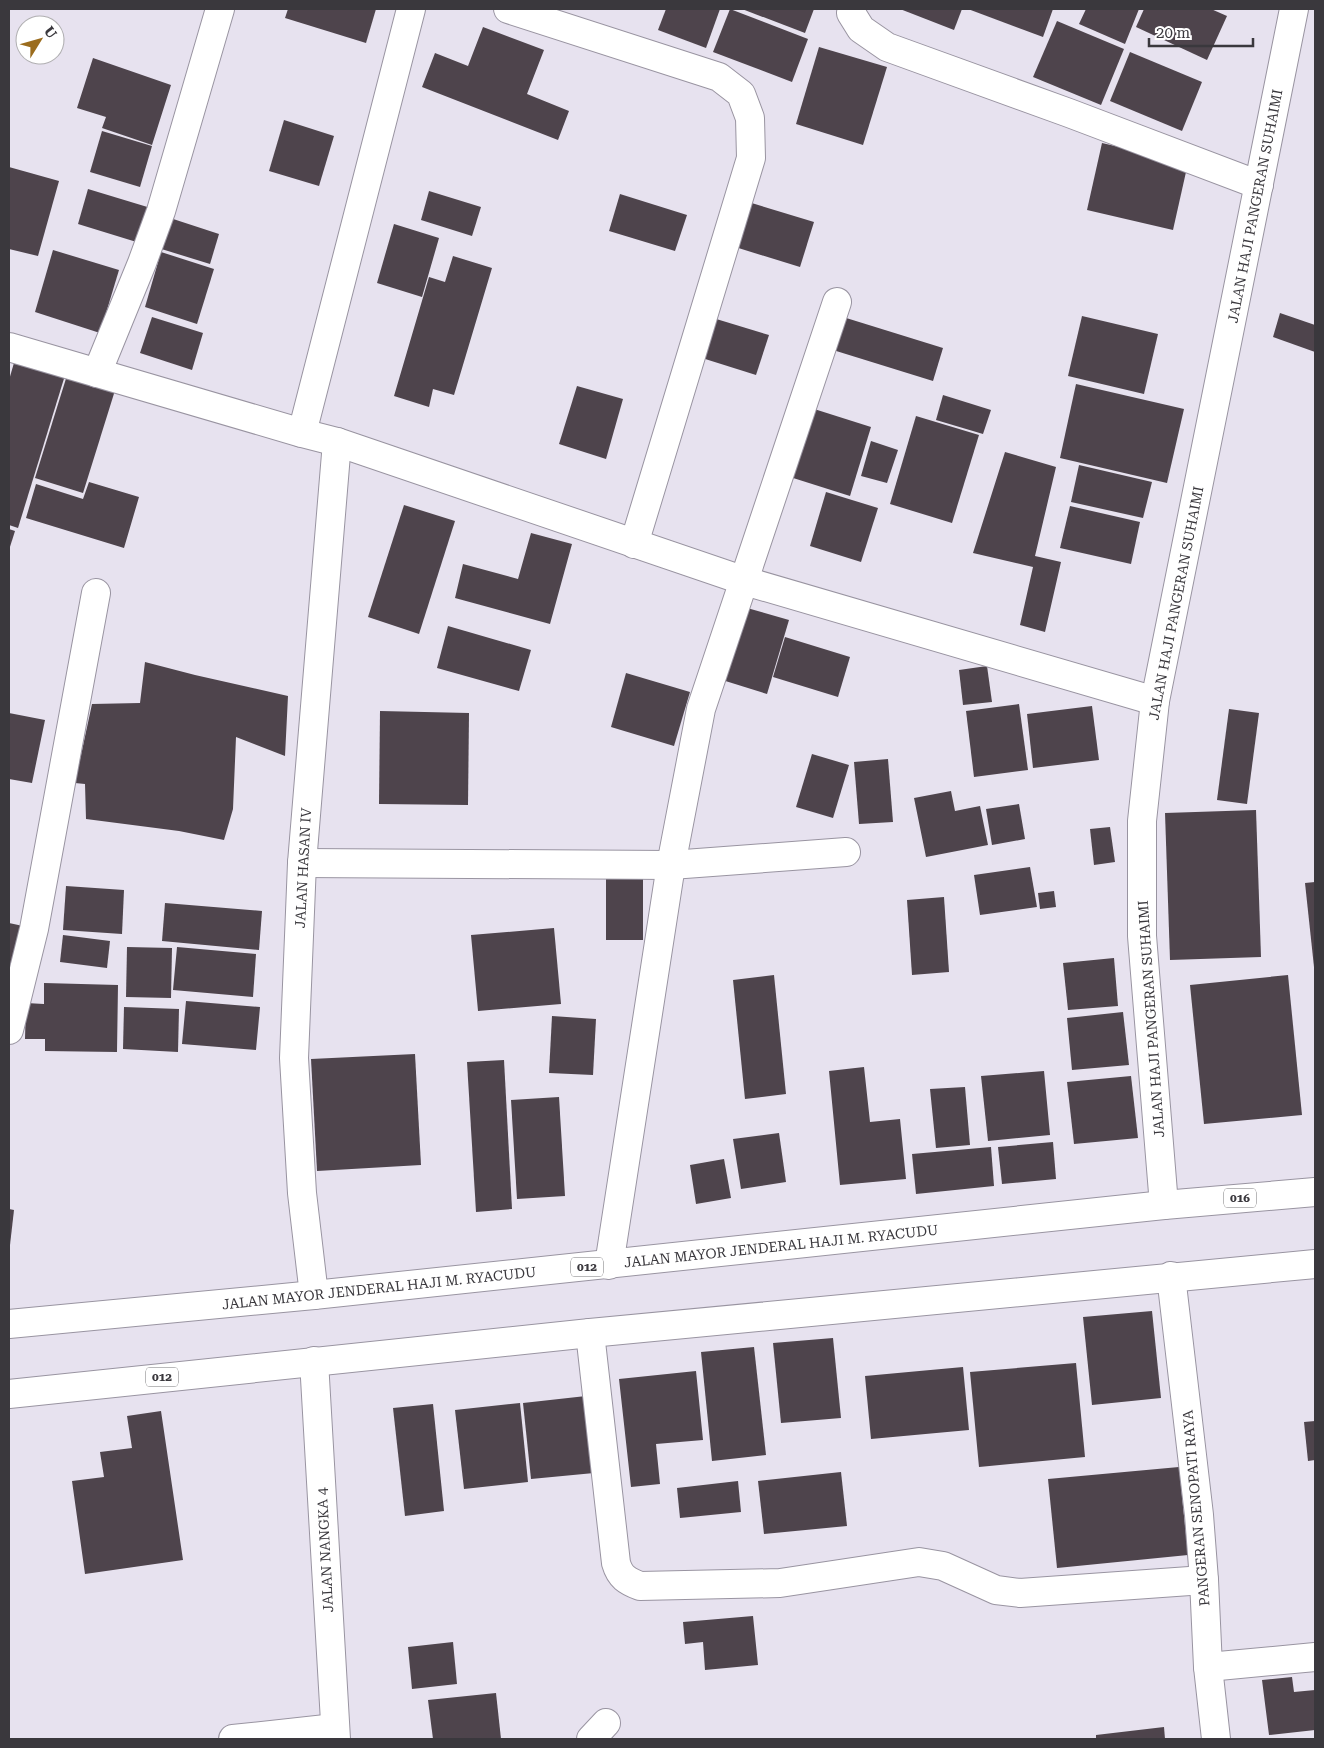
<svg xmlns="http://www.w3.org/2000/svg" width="1324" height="1748" font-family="'Roboto Serif',serif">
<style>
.building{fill:#4e444c}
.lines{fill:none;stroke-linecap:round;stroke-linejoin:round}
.minor-casing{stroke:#9994a1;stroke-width:30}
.tertiary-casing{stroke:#9994a1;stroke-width:30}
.primary-casing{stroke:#9994a1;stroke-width:30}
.minor{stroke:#fff;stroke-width:28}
.tertiary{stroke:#fff;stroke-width:28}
.primary{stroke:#fff;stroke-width:28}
.labels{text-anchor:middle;stroke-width:5;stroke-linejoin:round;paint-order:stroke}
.shield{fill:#fff;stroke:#757477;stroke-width:1}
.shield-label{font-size:12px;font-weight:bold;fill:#3a383d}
.street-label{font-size:14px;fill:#3a383d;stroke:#fff}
</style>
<rect width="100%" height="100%" fill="#e7e2ef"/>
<g class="building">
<path d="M288,9h88l-10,34 -81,-25z"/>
<path d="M666,9h54l-14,39 -48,-18z"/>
<path d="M730,9l78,30 -16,43 -79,-30z"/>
<path d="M742,9h72l-9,24z"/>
<path d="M900,9h62l-8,21z"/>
<path d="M968,9h85l-10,28z"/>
<path d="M1086,9h53l-14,35 -46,-20z"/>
<path d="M1144,9h67l16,7 -20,44 -71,-33z"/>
<path d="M1057,21l67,28 -23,56 -68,-28z"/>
<path d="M483,27l61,23 -17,44 42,17 -11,29 -136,-53 13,-34 33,13z"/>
<path d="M819,47l68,20 -24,78 -67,-21z"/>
<path d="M1130,52l72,30 -20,49 -72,-30z"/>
<path d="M93,58l78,27 -19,60 -50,-17 4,-11 -29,-9z"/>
<path d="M284,120l50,16 -15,50 -50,-15z"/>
<path d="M102,131l50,15 -12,41 -50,-15z"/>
<path d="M1102,143l86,20 -15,67 -86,-20z"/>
<path d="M9,167l50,14 -21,75 -29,-7z"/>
<path d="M88,189l66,20 -11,35 -65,-20z"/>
<path d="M429,191l52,16 -9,29 -51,-16z"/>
<path d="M620,194l67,21 -12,36 -66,-20z"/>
<path d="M745,201l69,21 -14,45 -68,-21z"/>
<path d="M164,216l55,18 -9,30 -55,-17z"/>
<path d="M394,224l45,14 -17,59 -45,-14z"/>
<path d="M53,250l66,20 -19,63 -65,-21z"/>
<path d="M161,252l53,17 -17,55 -52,-17z"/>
<path d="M453,256l39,12 -38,127 -21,-6 -4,18 -35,-11 35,-119 16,5z"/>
<path d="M1280,313l35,12v27l-42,-15z"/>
<path d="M1082,316l76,18 -14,60 -76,-18z"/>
<path d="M152,317l51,16 -11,37 -52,-17z"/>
<path d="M843,317l100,31 -10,33 -100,-31z"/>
<path d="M713,318l56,17 -13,40 -54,-17z"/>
<path d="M16,356l50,16 -48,156 -9,-3v-145z"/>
<path d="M69,369l48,15 -34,109 -48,-15z"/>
<path d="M1076,384l108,25 -17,74 -107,-25z"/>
<path d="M577,386l46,13 -17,60 -47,-15z"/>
<path d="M943,395l48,15 -8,24 -47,-14z"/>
<path d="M811,408l60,19 -21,69 -60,-19z"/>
<path d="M916,416l63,19 -27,88 -62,-19z"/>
<path d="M871,441l27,9 -11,33 -26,-7z"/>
<path d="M1005,452l51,15 -21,89 26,6 -16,70 -25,-7 13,-58 -60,-14z"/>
<path d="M1079,465l73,17 -9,36 -72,-16z"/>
<path d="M89,482l50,15 -15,51 -98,-30 10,-34 47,15z"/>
<path d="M826,492l52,16 -17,54 -51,-16z"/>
<path d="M404,505l51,16 -36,113 -51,-17z"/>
<path d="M1070,506l70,16 -9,42 -71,-16z"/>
<path d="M9,529l6,2 -6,19z"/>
<path d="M531,533l41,11 -22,80 -95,-26 8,-34 55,15z"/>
<path d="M740,606l49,14 -22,74 -48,-15z"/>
<path d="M448,626l83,24 -12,41 -82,-23z"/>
<path d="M785,637l65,20 -12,40 -65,-20z"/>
<path d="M145,662l50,13 93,21 -3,60 -49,-19 -3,72 -9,31 -45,-9 -93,-12 -1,-35 -10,-1 17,-79 48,-1z"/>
<path d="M987,666l5,36 -29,3 -4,-35z"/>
<path d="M626,673l64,19 -16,54 -63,-19z"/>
<path d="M1019,704l9,66 -54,7 -8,-66z"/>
<path d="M1092,706l7,54 -66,8 -6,-54z"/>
<path d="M1229,709l30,4 -12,91 -30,-4z"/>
<path d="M380,711l89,2 -1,92 -89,-1z"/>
<path d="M9,713l36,7 -13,63 -23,-4z"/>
<path d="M812,754l37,11 -16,53 -37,-11z"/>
<path d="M888,759l5,63 -34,2 -5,-62z"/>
<path d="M951,791l4,20 25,-5 8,39 -62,12 -12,-59z"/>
<path d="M1019,804l6,35 -33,6 -6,-36z"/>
<path d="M1256,810l5,147 -91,3 -5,-147z"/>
<path d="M1110,827l5,35 -21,3 -4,-36z"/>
<path d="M1030,867l7,40 -57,8 -6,-40z"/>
<rect x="606" y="877" width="37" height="63"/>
<path d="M1315,882v85h-1l-9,-84z"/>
<path d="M66,886l58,4 -2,44 -59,-4z"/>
<path d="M1054,891l2,16 -16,2 -2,-16z"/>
<path d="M944,897l5,75 -37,3 -5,-75z"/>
<path d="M165,903l97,8 -3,39 -97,-9z"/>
<path d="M9,923l14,3 -8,39 -6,-2z"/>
<path d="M554,928l7,76 -83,7 -7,-76z"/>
<path d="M63,935l47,6 -3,27 -47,-6z"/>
<path d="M127,947l45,1 -1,50 -45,-1z"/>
<path d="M177,947l79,7 -3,43 -80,-7z"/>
<path d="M1114,958l4,48 -50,4 -5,-47z"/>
<path d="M774,975l12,119 -41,5 -12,-119z"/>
<path d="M1288,975l14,140 -98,9 -14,-139z"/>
<path d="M44,983l74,2 -1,67 -72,-1v-12h-20l1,-36 18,1z"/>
<path d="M186,1001l74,6 -4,43 -74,-6z"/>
<path d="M124,1007l55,2 -1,43 -55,-3z"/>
<path d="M1123,1012l6,53 -57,5 -5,-52z"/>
<path d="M552,1016l44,3 -3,56 -44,-2z"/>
<path d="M415,1054l6,111 -104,6 -6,-112z"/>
<path d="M504,1060l8,149 -36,3 -9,-150z"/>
<path d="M864,1067l6,55 30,-3 6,60 -66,6 -11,-114z"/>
<path d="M1044,1071l6,64 -62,6 -7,-65z"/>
<path d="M1131,1076l7,62 -64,6 -7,-62z"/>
<path d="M965,1087l5,58 -34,3 -6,-59z"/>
<path d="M559,1097l6,99 -48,3 -6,-99z"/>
<path d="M779,1133l7,49 -45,7 -8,-50z"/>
<path d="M1053,1142l3,37 -54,5 -4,-37z"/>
<path d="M991,1147l3,39 -78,8 -4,-40z"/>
<path d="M724,1159l7,39 -35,6 -6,-39z"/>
<path d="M9,1209l5,1 -4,35 -1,-1z"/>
<path d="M1152,1311l9,87 -69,7 -9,-88z"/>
<path d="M833,1338l8,80 -60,5 -8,-80z"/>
<path d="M754,1347l12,108 -54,6 -11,-109z"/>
<path d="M1076,1363l9,94 -106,10 -9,-95z"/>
<path d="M963,1367l6,63 -98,9 -6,-63z"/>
<path d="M696,1371l7,69 -47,4 4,40 -29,3 -12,-108z"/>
<path d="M586,1396l8,77 -63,6 -8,-76z"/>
<path d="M520,1403l8,79 -64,7 -9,-79z"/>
<path d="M433,1404l11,107 -39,5 -12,-108z"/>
<path d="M161,1411l22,149 -98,14 -13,-93 32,-4 -4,-25 32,-4 -5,-32z"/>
<path d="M1315,1421v39l-7,1 -4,-39z"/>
<path d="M1179,1467l9,88 -131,13 -9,-89z"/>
<path d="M841,1472l6,54 -83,8 -6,-53z"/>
<path d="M738,1481l3,31 -61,6 -3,-30z"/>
<path d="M753,1616l5,49 -53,5 -2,-28 -18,2 -2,-22z"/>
<path d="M453,1642l4,42 -45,5 -4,-42z"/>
<path d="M1292,1677l2,15 21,-2v40l-46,5 -7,-55z"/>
<path d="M496,1693l5,46h-68l-5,-39z"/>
<path d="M1164,1727l1,12h-69v-4z"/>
</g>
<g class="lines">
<defs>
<g id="minor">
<path d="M508,9l211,68 22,17 9,24 1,40 -117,386"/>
<path d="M852,9l-1,4 10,16 26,18 182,66 190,72"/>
<path d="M9,347l293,86 35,9 408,139 410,120"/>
<path d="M97,373l45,-110 19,-52 59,-202"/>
<path d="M302,433l109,-424"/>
<path d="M302,863l369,2 175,-13"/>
<path d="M9,1030l25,-101 62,-336"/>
<path d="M609,1265l62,-400 30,-156 136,-407"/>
<path d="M314,1295l-12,-102 -8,-135 8,-195 35,-421"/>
<path d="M590,1333l26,230c4,14 11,18 24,23l140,-3 139,-21 24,4 53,24 24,3 184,-13"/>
<path d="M314,1361l22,378"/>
<path d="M1208,1667l107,-10"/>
<path d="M233,1739l102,-11"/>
<path d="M591,1739l15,-16"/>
</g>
<path id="tertiary" d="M1171,1276l28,239 5,65 4,87 8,72"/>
<g id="primary">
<path d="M1164,1205l-22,-269v-115l13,-120 139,-692"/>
<path d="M9,1324l305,-29 850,-90 151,-13"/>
<path d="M9,1394l581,-61 725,-69"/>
</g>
</defs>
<use href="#minor" class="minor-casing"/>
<use href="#tertiary" class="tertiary-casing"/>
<use href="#primary" class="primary-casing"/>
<use href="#minor" class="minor"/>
<use href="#tertiary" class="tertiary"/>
<use href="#primary" class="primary"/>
</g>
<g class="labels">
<g class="shield">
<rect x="1224" y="1188.5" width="32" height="19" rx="4"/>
<rect x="571" y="1257.5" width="32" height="19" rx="4"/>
<rect x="146" y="1367.5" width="32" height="19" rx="4"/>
</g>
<g class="shield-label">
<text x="1240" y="1202">016</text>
<text x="587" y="1271">012</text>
<text x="162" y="1381">012</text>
</g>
<g class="street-label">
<text transform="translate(1255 206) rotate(-79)" y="5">JALAN HAJI PANGERAN SUHAIMI</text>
<text transform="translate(1176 603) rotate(-79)" y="5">JALAN HAJI PANGERAN SUHAIMI</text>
<text transform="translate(303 868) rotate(-87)" y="5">JALAN HASAN IV</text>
<text transform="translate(1151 1019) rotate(-94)" y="5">JALAN HAJI PANGERAN SUHAIMI</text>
<text transform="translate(781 1246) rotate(-6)" y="5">JALAN MAYOR JENDERAL HAJI M. RYACUDU</text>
<text transform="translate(379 1288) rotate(-6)" y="5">JALAN MAYOR JENDERAL HAJI M. RYACUDU</text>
<text transform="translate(1196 1508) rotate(-95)" y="5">PANGERAN SENOPATI RAYA</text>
<text transform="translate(325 1550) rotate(-93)" y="5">JALAN NANGKA 4</text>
</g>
</g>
<rect width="1324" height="1748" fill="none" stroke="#3a383d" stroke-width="20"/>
<g transform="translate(40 40) rotate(53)"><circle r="24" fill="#ffffff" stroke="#b0afb1"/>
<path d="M0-4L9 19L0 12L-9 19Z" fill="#9b6c1d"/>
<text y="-8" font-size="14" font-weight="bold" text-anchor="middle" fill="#3a383d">U</text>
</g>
<path d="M1149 38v8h104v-8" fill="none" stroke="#3a383d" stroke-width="2.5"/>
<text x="1156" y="38" font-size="15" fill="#3a383d" stroke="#ffffff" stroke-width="4" paint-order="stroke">20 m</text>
</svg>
